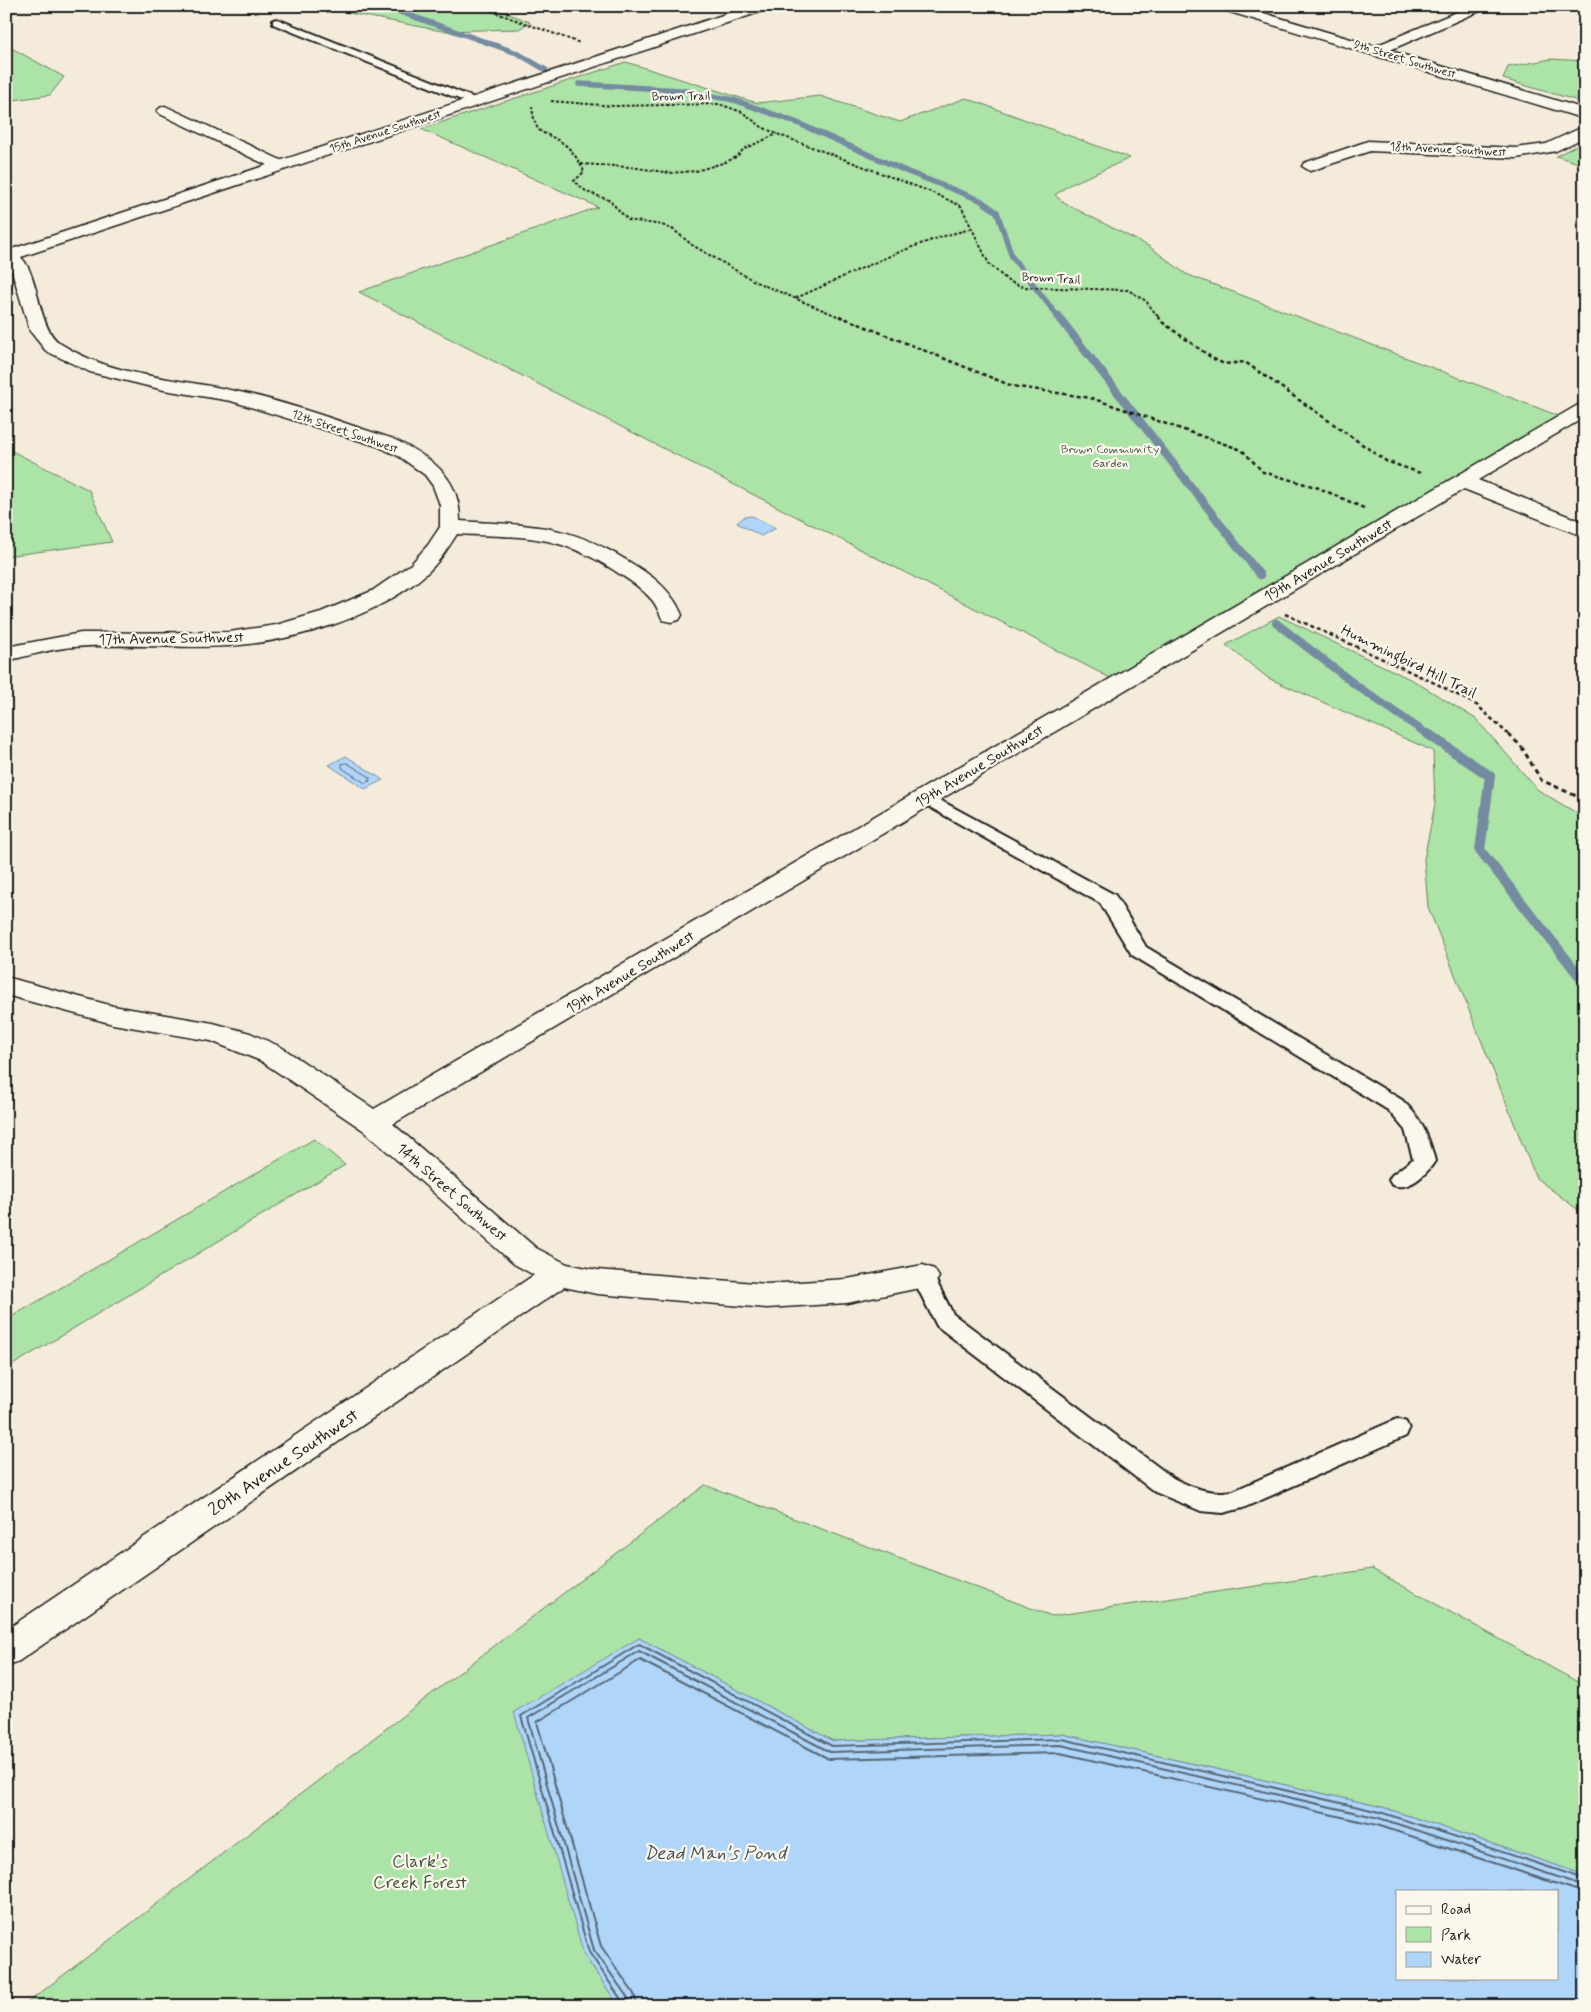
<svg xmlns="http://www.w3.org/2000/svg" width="1591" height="2012" font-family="Mynerve,sans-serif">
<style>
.green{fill:#ace3a6;stroke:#648061}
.water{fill:#afd5f9;stroke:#748ba1;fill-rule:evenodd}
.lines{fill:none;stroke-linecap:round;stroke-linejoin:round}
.shore-far1{stroke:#576674;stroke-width:1}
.shore{stroke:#576674;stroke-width:2}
.stream-far2{stroke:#748ba1;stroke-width:5.5}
.stream-far1{stroke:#748ba1;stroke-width:8}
.stream{stroke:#748ba1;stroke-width:10}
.service-casing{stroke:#1c1c1c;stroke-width:4}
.minor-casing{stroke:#1c1c1c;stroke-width:3}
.tertiary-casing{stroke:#1c1c1c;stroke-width:3}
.secondary-casing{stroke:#1c1c1c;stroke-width:3}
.path-far2{stroke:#1c1c1c;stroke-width:2;stroke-dasharray:3 2;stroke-linecap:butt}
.path-far1{stroke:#1c1c1c;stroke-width:2.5;stroke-dasharray:4 3;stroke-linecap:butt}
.path{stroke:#1c1c1c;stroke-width:3;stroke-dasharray:5 4;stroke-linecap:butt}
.service{fill:#fbf7ec;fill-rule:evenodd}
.minor{fill:#fbf7ec;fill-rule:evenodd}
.tertiary{fill:#fbf7ec;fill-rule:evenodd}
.secondary{fill:#fbf7ec;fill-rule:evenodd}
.labels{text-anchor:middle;stroke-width:4.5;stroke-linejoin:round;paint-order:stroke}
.far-street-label{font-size:12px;fill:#1c1c1c;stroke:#fbf7ec}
.far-park-label{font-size:12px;fill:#475845;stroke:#fbf7ec}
.street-label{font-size:15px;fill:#1c1c1c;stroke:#fbf7ec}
.near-street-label{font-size:18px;fill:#1c1c1c;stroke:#fbf7ec}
.near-park-label{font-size:18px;fill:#475845;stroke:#fbf7ec}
.near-water-label{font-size:19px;font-style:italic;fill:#48545e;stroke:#fbf7ec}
</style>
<rect width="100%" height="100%" fill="#f5ebda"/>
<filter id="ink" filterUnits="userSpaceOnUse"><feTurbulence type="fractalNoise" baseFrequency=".02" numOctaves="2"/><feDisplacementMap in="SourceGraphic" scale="10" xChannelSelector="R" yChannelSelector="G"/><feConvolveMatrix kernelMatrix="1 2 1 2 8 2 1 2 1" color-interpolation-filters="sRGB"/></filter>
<g filter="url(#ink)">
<g class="green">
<path d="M313,6h176l41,16 -11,7 -77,2z"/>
<path d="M6,45l58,32 -14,18 -44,6z"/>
<path d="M1551,59l34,2v42l-82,-24 5,-12z"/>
<path d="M626,62l131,41 63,-7 80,26 66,-24 164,60 -61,27 -14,10 9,8 86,44 36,27 381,145 -447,264 -761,-391 239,-85 -177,-78z"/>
<path d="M1585,141v24l-29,-9z"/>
<path d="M6,448l83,42 23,52 -106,14z"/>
<path d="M1279,616l135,65 62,38 62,71 47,28v397l-49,-37 -108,-271 -4,-48 11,-55 -2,-53 -165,-73 -42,-33z"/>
<path d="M314,1139l31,26 -339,204v-49z"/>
<path d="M705,1485l347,131 320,-47 213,117v189l-203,-68 -320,-73 -229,7 -194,-103 -55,317 35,51h-596z"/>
</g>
<g class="water">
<path d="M752,516l24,12 -15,8 -24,-13 7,-6z"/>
<path d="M346,756l37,24 -18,9 -36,-24z"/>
<path d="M639,1638l194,103 229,-7 320,73 203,68v131h-966l-35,-51 -70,-243zM1397,1891h160v87h-160z"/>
</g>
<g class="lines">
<path class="shore-far1" d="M347,763l23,14v4l-5,2 -23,-15v-4z"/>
<g class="shore">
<path d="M623,2006l-1,-5 -33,-49 -68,-236 118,-72 193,102 230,-7 318,73 205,67"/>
<path d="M629,2006l-1,-8 -34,-48 -66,-232 111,-67 191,101 231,-7 318,73 206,68"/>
<path d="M637,2006l-3,-12 -33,-48 -64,-224 103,-62 189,99 231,-6 317,72 208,68"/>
</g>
<g class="stream-far2">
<path d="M383,6l134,47 29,17"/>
<path d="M579,84l101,6 54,10 61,22 113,50 72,28 17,12 15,45 47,61"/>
</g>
<g class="stream-far1">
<path d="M1058,316l202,259"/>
<path d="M1276,623l81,63 73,50"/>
</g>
<path class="stream" d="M1428,734l62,42 -10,74 105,133"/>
<defs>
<g id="service">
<path d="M277,19l200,80 1,2 -1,2h-8l-196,-79v-4z"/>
<path d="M925,792l190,103 31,52 256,153c19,18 27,36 33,61 -9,14 -26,30 -43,24l-3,-5 3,-5 21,-16 -8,-29 -17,-20 -256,-155 -32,-52 -181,-102 -3,-4 3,-4z"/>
<path d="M923,1269l8,2 22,43 220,164c20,10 37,17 60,13l164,-72 9,3 3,7 -3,7 -163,72 -20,5 -22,-2 -46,-19 -218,-166 -25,-49 3,-6z"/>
</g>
<g id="minor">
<path d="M1471,6h20l-108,47 -5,1 -7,-4 2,-3z"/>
<path d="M165,106l120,56 2,3 -8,5 -6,-2 -113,-54 -3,-3 3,-3z"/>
<path d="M1585,126v11l-29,14 -40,7 -146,-7 -60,20 -8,-5 2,-3 64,-22 148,7 30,-4z"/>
<path d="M10,251c32,8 23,75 51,93 51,33 117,34 174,47 53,11 105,31 156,47 38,18 69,37 69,83 76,5 109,2 176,45 20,12 37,27 46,49l-3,5 -8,2 -8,-2c-4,-7 -6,-14 -11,-20 -11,-13 -26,-22 -40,-31 -59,-37 -90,-31 -155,-35 -9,14 -18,28 -30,39 -48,44 -135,69 -199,73 -52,3 -103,-3 -155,1 -23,2 -45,9 -67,14v-14l75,-14 148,-1 47,-7 45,-13 51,-21 39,-27 17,-19 12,-18v-22l-7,-19 -8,-11 -25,-18 -23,-11 -146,-45 -67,-11 -74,-18 -44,-21 -16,-20 -18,-60 -6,-8v-11z"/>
<path d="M1585,403v14l-107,63 107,43v14l-121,-48 -1071,635 143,124 31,16 30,6 170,14 80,-5 76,-14 11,4 5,8 -5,8 -87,18 -80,5 -170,-14 -33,-7 -545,374 -13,5v-36l528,-355 -20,-11 -151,-134 -102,-69 -50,-20 -98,-17 -107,-29v-18l107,29 100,17 37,10 31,14 93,62 1081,-632 123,-72z"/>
</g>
<path id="tertiary" d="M750,6h21l-2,3 -763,253v-11z"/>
<path id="secondary" d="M1218,6h22l345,103v10l-365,-110z"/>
</defs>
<use href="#service" class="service-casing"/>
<use href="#minor" class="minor-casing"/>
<use href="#tertiary" class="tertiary-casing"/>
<use href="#secondary" class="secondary-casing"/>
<g class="path-far2">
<path d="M477,6l103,37"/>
<path d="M551,101l62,5 106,-2 23,8 20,15 15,7 154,58 30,14 28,58 19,17 15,6 105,3 18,11 13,17"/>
<path d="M532,106c4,34 10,22 32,38 9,7 14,16 19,25l1,3 -10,9 13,11 22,8 19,20 34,5 12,5 18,15 64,37 86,36"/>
<path d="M581,164l49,3 40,6 26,-2 30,-9 10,-5 8,-8 33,-15"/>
<path d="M796,298c58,-25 113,-55 175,-69"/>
</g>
<g class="path-far1">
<path d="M839,316l173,70 79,12 151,52 21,22 56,16 47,21"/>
<path d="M1158,316l4,6 50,36 12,6 21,-2 141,99 37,13"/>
<path d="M1285,614l154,71 39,21 32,30"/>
</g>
<path class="path" d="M1508,734l13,12 20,34 44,20"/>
<use href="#service" class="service"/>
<use href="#minor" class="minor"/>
<use href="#tertiary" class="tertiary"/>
<use href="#secondary" class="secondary"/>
</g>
</g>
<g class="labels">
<g class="far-street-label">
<text transform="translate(1405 59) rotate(17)" y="4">9th Street Southwest</text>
<text transform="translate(681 96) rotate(-1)" y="4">Brown Trail</text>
<text transform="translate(385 131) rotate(-18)" y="4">15th Avenue Southwest</text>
<text transform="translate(1448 149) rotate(3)" y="4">18th Avenue Southwest</text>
<text transform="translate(1051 278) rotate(3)" y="4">Brown Trail</text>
<text transform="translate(345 431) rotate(19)" y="4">12th Street Southwest</text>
</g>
<g class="far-park-label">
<text x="1110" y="453">Brown Community<tspan x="1110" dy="14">Garden</tspan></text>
</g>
<g class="street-label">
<text transform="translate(1328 560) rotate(-31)" y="5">19th Avenue Southwest</text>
<text transform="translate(171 638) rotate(-1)" y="5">17th Avenue Southwest</text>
<text transform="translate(1409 661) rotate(26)" y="5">Hummingbird Hill Trail</text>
<text transform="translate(979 766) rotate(-31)" y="5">19th Avenue Southwest</text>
<text transform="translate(630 972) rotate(-31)" y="5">19th Avenue Southwest</text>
<text transform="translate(452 1192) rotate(41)" y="5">14th Street Southwest</text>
</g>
<g class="near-street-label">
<text transform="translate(283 1462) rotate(-34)" y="6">20th Avenue Southwest</text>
</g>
<g class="near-park-label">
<text x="420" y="1867">Clark's<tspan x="420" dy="21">Creek Forest</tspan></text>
</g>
<g class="near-water-label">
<text x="715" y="1859">Dead Man's Pond</text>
</g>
</g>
<rect width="1591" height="2012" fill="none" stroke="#fbf7ec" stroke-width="25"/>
<rect x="12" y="12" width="1566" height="1987" fill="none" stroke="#1c1c1c" stroke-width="2" filter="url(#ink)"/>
<rect x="1396" y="1890" width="162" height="90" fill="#fbf7ec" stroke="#a29f99"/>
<rect x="1406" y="1906" width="25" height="8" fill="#fbf7ec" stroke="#a29f99"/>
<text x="1441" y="1914" font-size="15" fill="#1c1c1c">Road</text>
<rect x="1406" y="1927" width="25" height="15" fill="#ace3a6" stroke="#a29f99"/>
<text x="1441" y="1940" font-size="15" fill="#1c1c1c">Park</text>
<rect x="1406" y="1952" width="25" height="15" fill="#afd5f9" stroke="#a29f99"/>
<text x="1441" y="1964" font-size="15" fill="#1c1c1c">Water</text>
</svg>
